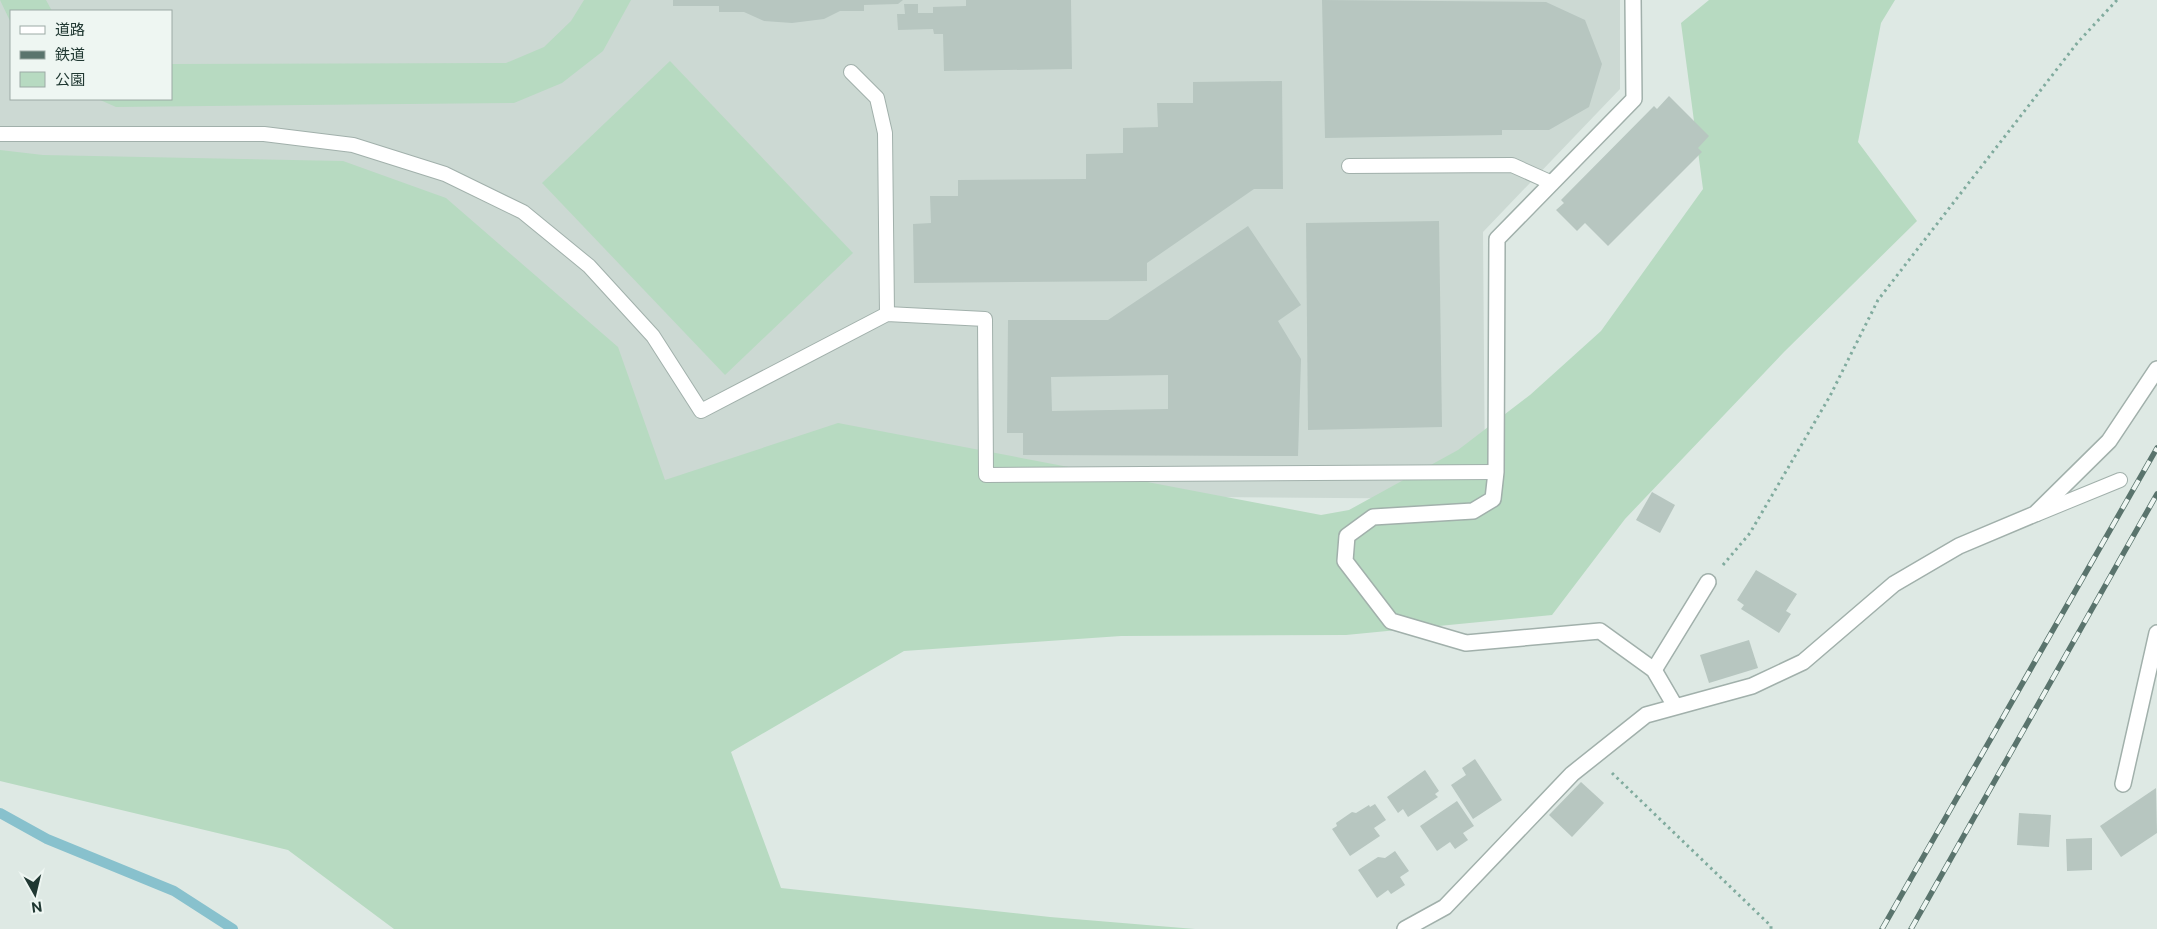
<svg xmlns="http://www.w3.org/2000/svg" width="2157" height="929" font-family="'Public Sans','Noto Sans JP',sans-serif">
<style>
.built{fill:#ccd9d3;fill-rule:evenodd}
.green{fill:#b7dac1}
.lines{fill:none;stroke-linecap:round;stroke-linejoin:round}
.stream{stroke:#88c1cd;stroke-width:10}
.building{fill:#b7c6c0;fill-rule:evenodd}
.lane-casing{stroke:#a1b0ab;stroke-width:16}
.street-casing{stroke:#a1b0ab;stroke-width:18}
.path{stroke:#80ab9e;stroke-width:3;stroke-dasharray:2.5 4;stroke-linecap:butt}
.lane{stroke:#fff;stroke-width:14}
.street{stroke:#fff;stroke-width:15}
.rail-casing{stroke:#5a746d;stroke-width:5.5}
.rail{stroke:#eef6f2;stroke-width:4;stroke-dasharray:11;stroke-linecap:butt}
</style>
<rect width="100%" height="100%" fill="#dee9e4"/>
<path class="built" d="M0,0h1620v89l-137,143 2,253 -15,14 -797,-6 -673,-301zM11,11h160v88h-160z"/>
<g class="green">
<path d="M0,0h46l6,11h-41v12z"/>
<path d="M584,0h47l-28,51 -41,32 -48,20 -398,4 -18,-8h73v-35l335,-1 38,-16 27,-26z"/>
<path d="M1709,0h186l-14,23 -23,119 59,79 -133,131 -159,167 -73,96 -206,20 -225,1 -217,15 -173,101 50,136 269,29 145,12h-801l-106,-79 -288,-69v-631l43,5 300,6 103,37 172,149 47,133 173,-57 483,92 28,-5 109,-60 72,-55 71,-64 102,-142 -22,-166z"/>
<path d="M670,61l183,192 -128,122 -183,-192z"/>
</g>
<g class="lines">
<path class="stream" d="M0,813l47,26 127,52 59,38"/>
</g>
<g class="building">
<path d="M673,0h230l-5,4 -34,1v6h-24l-16,8 -32,4 -28,-2 -20,-9h-25v-6h-46z"/>
<path d="M966,0h105l1,69 -128,2 -1,-37h-9l-1,-5 -35,1 -1,-16h8l-1,-10h14v9h15v-6l33,-1z"/>
<path d="M1322,0l224,2 39,18 17,44 -13,43 -40,23h-47v5l-177,3z"/>
<path d="M1282,81l1,108h-29l-107,74v18l-233,2 -1,-59 18,-1 -1,-27h28v-16l128,-1v-25l37,-1v-25l35,-1 -1,-24h36v-21z"/>
<path d="M1669,96l40,40 -11,12 4,4 -94,94 -23,-23 -8,8 -21,-21 8,-7 -3,-3 93,-94 3,3z"/>
<path d="M1439,221l3,206 -134,3 -2,-207z"/>
<path d="M1248,226l53,79 -23,16 23,38 -3,97 -275,-1v-22h-16l1,-113h100zM1168,375v34l-116,2 -1,-34z"/>
<path d="M1652,492l23,13 -15,28 -24,-13z"/>
<path d="M1756,570l41,24 -11,17 5,3 -12,19 -38,-24 3,-4 -7,-5z"/>
<path d="M1749,640l9,28 -49,15 -9,-28z"/>
<path d="M1475,759l27,41 -29,19 -22,-34 15,-10 -4,-7z"/>
<path d="M1425,770l14,21 -4,3 3,3 -30,20 -5,-8 -5,4 -11,-16z"/>
<path d="M1581,782l23,21 -32,34 -23,-22z"/>
<path d="M2156,788l1,45 -36,24 -21,-31z"/>
<path d="M1457,801l17,25 -11,7 5,7 -13,9 -5,-7 -13,9 -17,-25z"/>
<path d="M1375,804l11,16 -12,8 6,8 -30,20 -18,-27 5,-3 -1,-3 16,-11 4,1 13,-8 1,2z"/>
<path d="M2019,813l32,2 -2,32 -32,-2z"/>
<path d="M2092,838v32l-25,1 -1,-32z"/>
<path d="M1395,851l14,20 -9,6 5,8 -14,9 -3,-4 -11,8 -19,-28 20,-13 7,1z"/>
</g>
<g class="lines">
<defs>
<g id="lane">
<path d="M851,72l26,26 8,35 2,181"/>
<path d="M0,134h264l89,11 92,29 78,38 66,54 64,70 48,75 186,-97 98,5 1,156 510,-3"/>
<path d="M1349,166l163,-1 40,18"/>
<path d="M2037,514l83,-34"/>
</g>
<g id="street">
<path d="M1633,0l1,99 -137,140 -1,233 -3,27 -20,12 -100,6 -26,19 -2,25 46,60 75,22 134,-12 54,39 21,36"/>
<path d="M1654,670l54,-88"/>
<path d="M2123,784l34,-151"/>
<path d="M1405,929l40,-22 127,-133 74,-59 106,-29 51,-24 91,-78 65,-38 76,-32 74,-73 48,-72"/>
</g>
</defs>
<use href="#lane" class="lane-casing"/>
<use href="#street" class="street-casing"/>
<g class="path">
<path d="M1723,565l27,-32 80,-137 48,-96 200,-258 39,-42"/>
<path d="M1612,773l159,153v3"/>
</g>
<use href="#lane" class="lane"/>
<use href="#street" class="street"/>
<defs>
<g id="rail">
<path d="M1882,929l275,-481"/>
<path d="M1911,929l246,-435"/>
</g>
</defs>
<use href="#rail" class="rail-casing"/>
<use href="#rail" class="rail"/>
</g>
<rect x="10" y="10" width="162" height="90" fill="#eef6f2" stroke="#9caaa5"/>
<rect x="20" y="26" width="25" height="8" fill="#ffffff" stroke="#9caaa5"/>
<text x="55" y="35" font-size="15" fill="#203832">道路</text>
<rect x="20" y="51" width="25" height="8" fill="#5a746d" stroke="#9caaa5"/>
<text x="55" y="60" font-size="15" fill="#203832">鉄道</text>
<rect x="20" y="72" width="25" height="15" fill="#b7dac1" stroke="#9caaa5"/>
<text x="55" y="85" font-size="15" fill="#203832">公園</text>
<g transform="translate(35 894) rotate(172)" stroke="#eef6f2" stroke-width="4" paint-order="stroke">
<path d="M0-4L9 19L0 12L-9 19Z" fill="#203832"/>
<text y="-8" font-size="14" font-weight="bold" text-anchor="middle" fill="#203832">N</text>
</g>
</svg>
